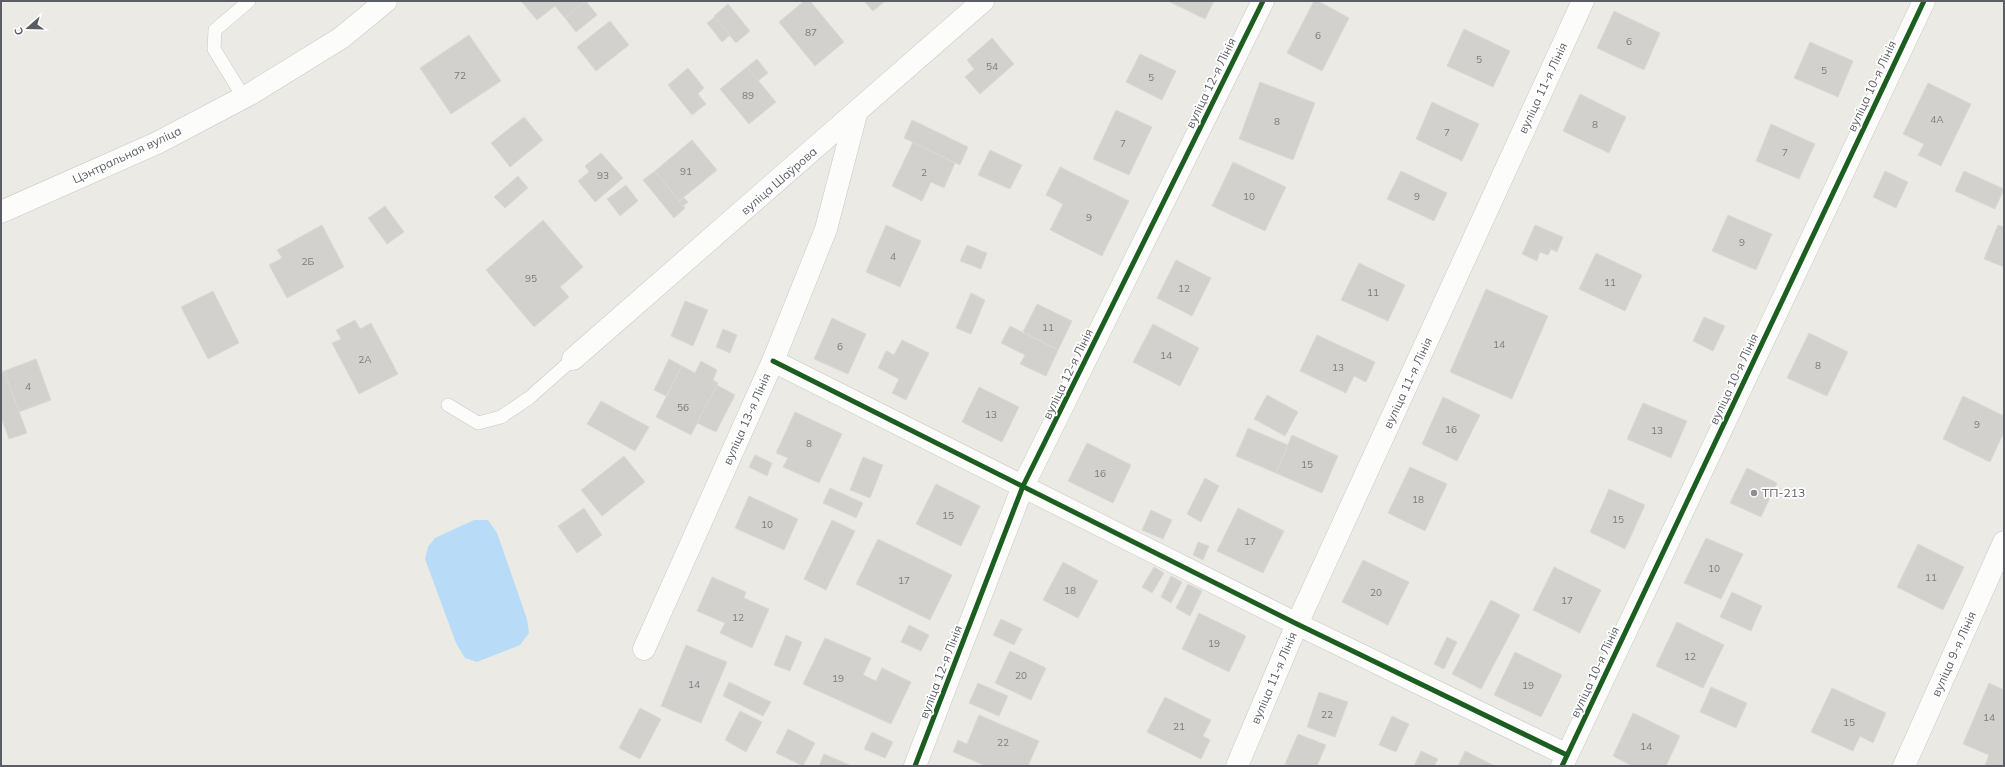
<svg xmlns="http://www.w3.org/2000/svg" width="2005" height="767" font-family="Mulish,sans-serif">
<style>
.water{fill:#b8dbf7}
.building{fill:#d2d1cd;stroke:#dbd9d4}
.lines{fill:none;stroke-linecap:round;stroke-linejoin:round}
.service-casing{stroke:#c8c8c7;stroke-width:14}
.minor-casing{stroke:#c8c8c7;stroke-width:23}
.tertiary-casing{stroke:#c8c8c7;stroke-width:23}
.service{stroke:#fcfcfb;stroke-width:13}
.minor{stroke:#fcfcfb;stroke-width:22}
.tertiary{stroke:#fcfcfb;stroke-width:22}
.cycleway-casing{stroke:#fff;stroke-width:8}
.cycleway{stroke:#1b5e20;stroke-width:5}
.poi-dot{fill:#8d8f91;stroke:#fff;stroke-width:1.5}
.labels{text-anchor:middle;stroke-width:3.5;stroke-linejoin:round;paint-order:stroke}
.number-label{font-size:10px;fill:#797c7f}
.street-label{font-size:12px;fill:#5a5e64;stroke:#fff}
.poi-label{font-size:12px;fill:#5a5e64;stroke:#fff;text-anchor:start}
</style>
<rect width="100%" height="100%" fill="#eceae4"/>
<path class="water" d="M474,520h14l9,13 30,86 2,14 -9,12 -43,17 -12,-4 -9,-15 -31,-84 3,-12 7,-9z"/>
<g class="building">
<path d="M521,1h65l-21,17 -10,-12 -18,14z"/>
<path d="M586,1l11,14 -21,17 -11,-14z"/>
<path d="M804,1h6l34,41 -29,24 -36,-44z"/>
<path d="M864,1h21l-12,10z"/>
<path d="M1168,1h46l-9,18z"/>
<path d="M1314,1h4l31,17 -27,53 -35,-18z"/>
<path d="M728,4l22,27 -14,12 -22,-27z"/>
<path d="M1614,11l46,22 -16,37 -47,-22z"/>
<path d="M715,17l15,18 -8,7 -15,-19z"/>
<path d="M610,21l19,24 -33,26 -19,-24z"/>
<path d="M1464,29l46,22 -17,36 -46,-21z"/>
<path d="M469,35l32,46 -50,33 -31,-46z"/>
<path d="M992,38l22,26 -34,30 -15,-17 9,-8 -7,-9z"/>
<path d="M1810,42l43,19 -15,36 -44,-19z"/>
<path d="M1140,54l36,17 -14,29 -36,-18z"/>
<path d="M757,59l11,14 -10,8 -11,-14z"/>
<path d="M747,67l29,35 -27,22 -29,-35z"/>
<path d="M688,68l16,20 -6,6 8,10 -14,11 -24,-30z"/>
<path d="M1260,82l55,21 -22,57 -54,-21z"/>
<path d="M1928,83l43,21 -30,62 -23,-11 6,-11 -21,-10z"/>
<path d="M1580,94l46,23 -17,36 -46,-22z"/>
<path d="M1432,102l47,22 -17,37 -46,-22z"/>
<path d="M1116,110l36,17 -23,48 -36,-16z"/>
<path d="M524,117l19,23 -33,27 -19,-24z"/>
<path d="M912,120l56,27 -8,18 -56,-27z"/>
<path d="M1771,124l44,20 -16,35 -43,-18z"/>
<path d="M692,140l25,30 -38,31 -24,-30z"/>
<path d="M913,142l42,21 -11,25 -13,-6 -9,19 -30,-15z"/>
<path d="M990,150l32,15 -12,24 -32,-14z"/>
<path d="M601,153l22,25 -28,24 -17,-21 11,-9 -4,-6z"/>
<path d="M1233,162l53,25 -21,44 -53,-25z"/>
<path d="M1060,167l69,34 -27,55 -52,-26 13,-26 -17,-9z"/>
<path d="M655,171l30,37 -11,10 -31,-38z"/>
<path d="M1401,171l46,22 -13,28 -47,-22z"/>
<path d="M1885,171l23,11 -12,26 -23,-11z"/>
<path d="M1964,171l40,18 -9,20 -40,-18z"/>
<path d="M518,176l10,12 -23,20 -11,-11z"/>
<path d="M626,185l12,16 -18,15 -13,-17z"/>
<path d="M684,198l4,4 -5,4 -4,-5z"/>
<path d="M385,206l19,26 -17,12 -19,-26z"/>
<path d="M1728,215l44,19 -16,36 -44,-19z"/>
<path d="M543,220l40,47 -23,20 9,10 -35,30 -48,-57z"/>
<path d="M322,225l22,42 -57,31 -18,-33 13,-7 -5,-8z"/>
<path d="M886,225l35,16 -21,46 -34,-15z"/>
<path d="M1535,225l28,12 -6,15 -6,-3 -3,6 -8,-3 -3,9 -15,-7z"/>
<path d="M1998,225l6,2v40l-20,-8z"/>
<path d="M967,245l20,8 -6,16 -21,-8z"/>
<path d="M1596,253l46,22 -17,36 -46,-22z"/>
<path d="M1176,260l35,18 -19,38 -35,-18z"/>
<path d="M1359,263l46,22 -17,36 -47,-21z"/>
<path d="M1486,289l62,27 -36,83 -62,-27z"/>
<path d="M213,291l26,52 -31,16 -27,-52z"/>
<path d="M971,293l14,7 -14,34 -15,-6z"/>
<path d="M685,301l23,9 -15,36 -22,-10z"/>
<path d="M1037,304l35,17 -14,29 -35,-18z"/>
<path d="M1704,317l21,9 -12,25 -20,-10z"/>
<path d="M832,318l34,16 -18,40 -34,-15z"/>
<path d="M355,320l5,9 11,-6 27,51 -39,20 -27,-51 9,-4 -5,-9z"/>
<path d="M1153,324l46,24 -19,38 -47,-24z"/>
<path d="M1010,326l48,24 -12,26 -26,-12 5,-9 -24,-12z"/>
<path d="M723,329l14,6 -7,18 -14,-6z"/>
<path d="M1809,333l39,19 -21,44 -40,-18z"/>
<path d="M1317,335l58,27 -9,20 -12,-6 -8,17 -46,-22z"/>
<path d="M902,340l27,13 -23,47 -14,-7 7,-14 -21,-11 8,-17 8,4z"/>
<path d="M36,359l15,41 -32,12 -15,-41z"/>
<path d="M669,359l13,7 -16,30 -12,-6z"/>
<path d="M701,361l16,9 -4,10 5,3 -27,52 -35,-18 26,-51 13,7z"/>
<path d="M4,371l23,62 -18,6 -8,-22v-45z"/>
<path d="M717,385l18,10 -19,37 -19,-9z"/>
<path d="M979,387l40,20 -17,35 -40,-20z"/>
<path d="M1267,395l31,17 -13,24 -31,-17z"/>
<path d="M1963,396l41,20v16l-14,30 -47,-23z"/>
<path d="M1443,397l37,18 -23,46 -35,-17z"/>
<path d="M601,401l48,26 -14,24 -48,-27z"/>
<path d="M1643,403l44,18 -16,37 -44,-19z"/>
<path d="M795,412l47,22 -23,49 -36,-16 5,-9 -12,-5z"/>
<path d="M1248,428l40,17 -12,28 -40,-17z"/>
<path d="M1292,435l46,21 -16,37 -46,-20z"/>
<path d="M1087,443l44,22 -18,38 -45,-22z"/>
<path d="M755,455l17,8 -5,13 -18,-9z"/>
<path d="M624,456l21,26 -43,34 -21,-26z"/>
<path d="M863,457l20,8 -13,33 -20,-8z"/>
<path d="M1410,467l37,17 -22,47 -37,-18z"/>
<path d="M1747,468l30,15 -16,34 -31,-14z"/>
<path d="M1205,478l14,8 -18,36 -14,-8z"/>
<path d="M936,484l44,22 -19,40 -45,-22z"/>
<path d="M830,488l33,15 -7,15 -33,-15z"/>
<path d="M1609,489l36,16 -20,44 -35,-17z"/>
<path d="M749,496l49,23 -14,31 -49,-22z"/>
<path d="M584,508l18,27 -25,18 -19,-27z"/>
<path d="M1238,508l46,23 -21,42 -46,-22z"/>
<path d="M1151,510l21,10 -9,19 -21,-9z"/>
<path d="M832,520l23,11 -29,59 -22,-11z"/>
<path d="M1706,538l37,16 -22,45 -37,-16z"/>
<path d="M878,539l74,36 -22,45 -74,-36z"/>
<path d="M1198,542l11,4 -6,14 -10,-5z"/>
<path d="M1918,544l46,23 -21,43 -46,-23z"/>
<path d="M1363,560l46,22 -21,43 -46,-23z"/>
<path d="M1063,562l35,19 -20,37 -35,-18z"/>
<path d="M1154,567l10,6 -12,20 -10,-6z"/>
<path d="M1554,567l47,23 -21,43 -47,-23z"/>
<path d="M1171,576l11,6 -11,21 -10,-6z"/>
<path d="M712,577l34,15 -2,6 25,11 -17,39 -32,-15 5,-10 -28,-12z"/>
<path d="M1188,584l14,7 -12,25 -14,-8z"/>
<path d="M1732,592l30,14 -11,25 -31,-14z"/>
<path d="M1491,600l29,15 -39,74 -29,-15z"/>
<path d="M1199,613l47,23 -17,36 -47,-23z"/>
<path d="M1001,619l21,10 -8,16 -21,-10z"/>
<path d="M1677,622l47,23 -21,43 -47,-22z"/>
<path d="M909,625l20,10 -8,16 -20,-9z"/>
<path d="M786,635l16,7 -12,29 -16,-6z"/>
<path d="M1447,637l10,5 -13,27 -10,-5z"/>
<path d="M825,638l46,20 -8,17 13,6 6,-13 29,14 -20,42 -88,-40z"/>
<path d="M686,645l41,17 -26,61 -40,-17z"/>
<path d="M1010,651l36,17 -15,32 -36,-17z"/>
<path d="M1515,652l47,23 -21,42 -47,-22z"/>
<path d="M729,682l42,20 -8,14 -40,-20z"/>
<path d="M978,683l30,13 -9,20 -30,-13z"/>
<path d="M1989,683l15,7v76l-19,-1 4,-10 -26,-11z"/>
<path d="M1711,687l36,16 -11,25 -36,-16z"/>
<path d="M1832,688l54,25 -13,30 -13,-7 -7,15 -42,-19z"/>
<path d="M1319,692l29,10 -13,35 -28,-10z"/>
<path d="M1165,697l46,23 -8,16 7,4 -9,19 -54,-27z"/>
<path d="M640,708l21,11 -21,40 -21,-11z"/>
<path d="M740,711l22,11 -16,30 -21,-12z"/>
<path d="M1633,713l47,23 -14,30h-34l-19,-10z"/>
<path d="M979,715l60,26 -11,25h-42l-33,-14 5,-12 9,4z"/>
<path d="M1392,716l17,8 -13,28 -17,-7z"/>
<path d="M788,729l27,14 -12,23 -27,-13z"/>
<path d="M872,732l21,10 -8,16 -21,-9z"/>
<path d="M1298,734l28,11 -9,21h-26l-6,-2z"/>
<path d="M1421,751l17,8 -4,7h-20z"/>
<path d="M1465,751l30,15h-37z"/>
<path d="M824,754l28,12h-33z"/>
</g>
<g class="lines">
<defs>
<g id="service">
<path d="M244,98l-30,-49 1,-19 34,-29"/>
<path d="M448,405l30,18 23,-6 28,-19 44,-39"/>
</g>
<g id="minor">
<path d="M573,359l410,-358"/>
<path d="M773,361l524,263 270,131"/>
<path d="M644,649l129,-288 53,-132 30,-115"/>
<path d="M915,766l108,-280 240,-485"/>
<path d="M1237,766l60,-142 286,-623"/>
<path d="M1562,766l362,-765"/>
<path d="M1904,766l100,-224"/>
</g>
<path id="tertiary" d="M1,212l156,-69 95,-50 89,-55 45,-37"/>
</defs>
<use href="#service" class="service-casing"/>
<use href="#minor" class="minor-casing"/>
<use href="#tertiary" class="tertiary-casing"/>
<use href="#service" class="service"/>
<use href="#minor" class="minor"/>
<use href="#tertiary" class="tertiary"/>
<defs>
<g id="cycleway">
<path d="M773,361l524,263 270,131"/>
<path d="M915,766l108,-280 240,-485"/>
<path d="M1562,766l362,-765"/>
</g>
</defs>
<use href="#cycleway" class="cycleway-casing"/>
<use href="#cycleway" class="cycleway"/>
</g>
<circle class="poi-dot" cx="1754" cy="493" r="4"/>
<g class="labels">
<g class="number-label">
<text x="811" y="36">87</text>
<text x="1318" y="39">6</text>
<text x="1629" y="45">6</text>
<text x="1479" y="63">5</text>
<text x="992" y="70">54</text>
<text x="1824" y="74">5</text>
<text x="460" y="79">72</text>
<text x="1151" y="81">5</text>
<text x="748" y="99">89</text>
<text x="1937" y="123">4А</text>
<text x="1277" y="125">8</text>
<text x="1595" y="128">8</text>
<text x="1447" y="136">7</text>
<text x="1123" y="147">7</text>
<text x="1785" y="156">7</text>
<text x="686" y="175">91</text>
<text x="924" y="176">2</text>
<text x="603" y="179">93</text>
<text x="1249" y="200">10</text>
<text x="1417" y="200">9</text>
<text x="1089" y="221">9</text>
<text x="1742" y="246">9</text>
<text x="893" y="260">4</text>
<text x="308" y="265">2Б</text>
<text x="531" y="282">95</text>
<text x="1610" y="286">11</text>
<text x="1184" y="292">12</text>
<text x="1373" y="296">11</text>
<text x="1048" y="331">11</text>
<text x="1499" y="348">14</text>
<text x="840" y="350">6</text>
<text x="1166" y="359">14</text>
<text x="365" y="363">2А</text>
<text x="1818" y="369">8</text>
<text x="1338" y="371">13</text>
<text x="28" y="390">4</text>
<text x="683" y="411">56</text>
<text x="991" y="418">13</text>
<text x="1977" y="428">9</text>
<text x="1451" y="433">16</text>
<text x="1657" y="434">13</text>
<text x="809" y="447">8</text>
<text x="1307" y="468">15</text>
<text x="1100" y="477">16</text>
<text x="1418" y="503">18</text>
<text x="948" y="519">15</text>
<text x="1618" y="523">15</text>
<text x="767" y="528">10</text>
<text x="1250" y="545">17</text>
<text x="1714" y="572">10</text>
<text x="1931" y="581">11</text>
<text x="904" y="584">17</text>
<text x="1070" y="594">18</text>
<text x="1376" y="596">20</text>
<text x="1567" y="604">17</text>
<text x="738" y="621">12</text>
<text x="1214" y="647">19</text>
<text x="1690" y="660">12</text>
<text x="1021" y="679">20</text>
<text x="838" y="682">19</text>
<text x="694" y="688">14</text>
<text x="1528" y="689">19</text>
<text x="1327" y="718">22</text>
<text x="1989" y="721">14</text>
<text x="1849" y="726">15</text>
<text x="1179" y="730">21</text>
<text x="1003" y="746">22</text>
<text x="1646" y="750">14</text>
</g>
<g class="street-label">
<text transform="translate(1211 83) rotate(-64)" y="4">вуліца 12-я Лінія</text>
<text transform="translate(1872 86) rotate(-65)" y="4">вуліца 10-я Лінія</text>
<text transform="translate(1543 88) rotate(-65)" y="4">вуліца 11-я Лінія</text>
<text transform="translate(127 155) rotate(-25)" y="4">Цэнтральная вуліца</text>
<text transform="translate(779 181) rotate(-41)" y="4">вуліца Шаўрова</text>
<text transform="translate(1068 374) rotate(-64)" y="4">вуліца 12-я Лінія</text>
<text transform="translate(1734 379) rotate(-65)" y="4">вуліца 10-я Лінія</text>
<text transform="translate(1408 383) rotate(-65)" y="4">вуліца 11-я Лінія</text>
<text transform="translate(747 419) rotate(-66)" y="4">вуліца 13-я Лінія</text>
<text transform="translate(1954 654) rotate(-66)" y="4">вуліца 9-я Лінія</text>
<text transform="translate(941 672) rotate(-69)" y="4">вуліца 12-я Лінія</text>
<text transform="translate(1595 672) rotate(-65)" y="4">вуліца 10-я Лінія</text>
<text transform="translate(1274 678) rotate(-67)" y="4">вуліца 11-я Лінія</text>
</g>
<g class="poi-label">
<text x="1762" y="497">ТП-213</text>
</g>
</g>
<rect width="2005" height="767" fill="none" stroke="#5a5e64" stroke-width="4"/>
<g transform="translate(28 28) rotate(250)" stroke="#ffffff" stroke-width="3" paint-order="stroke">
<path d="M0-3L7 15L0 10L-7 15Z" fill="#5a5e64"/>
<text y="-6" font-size="11" font-weight="bold" text-anchor="middle" fill="#5a5e64">С</text>
</g>
</svg>
